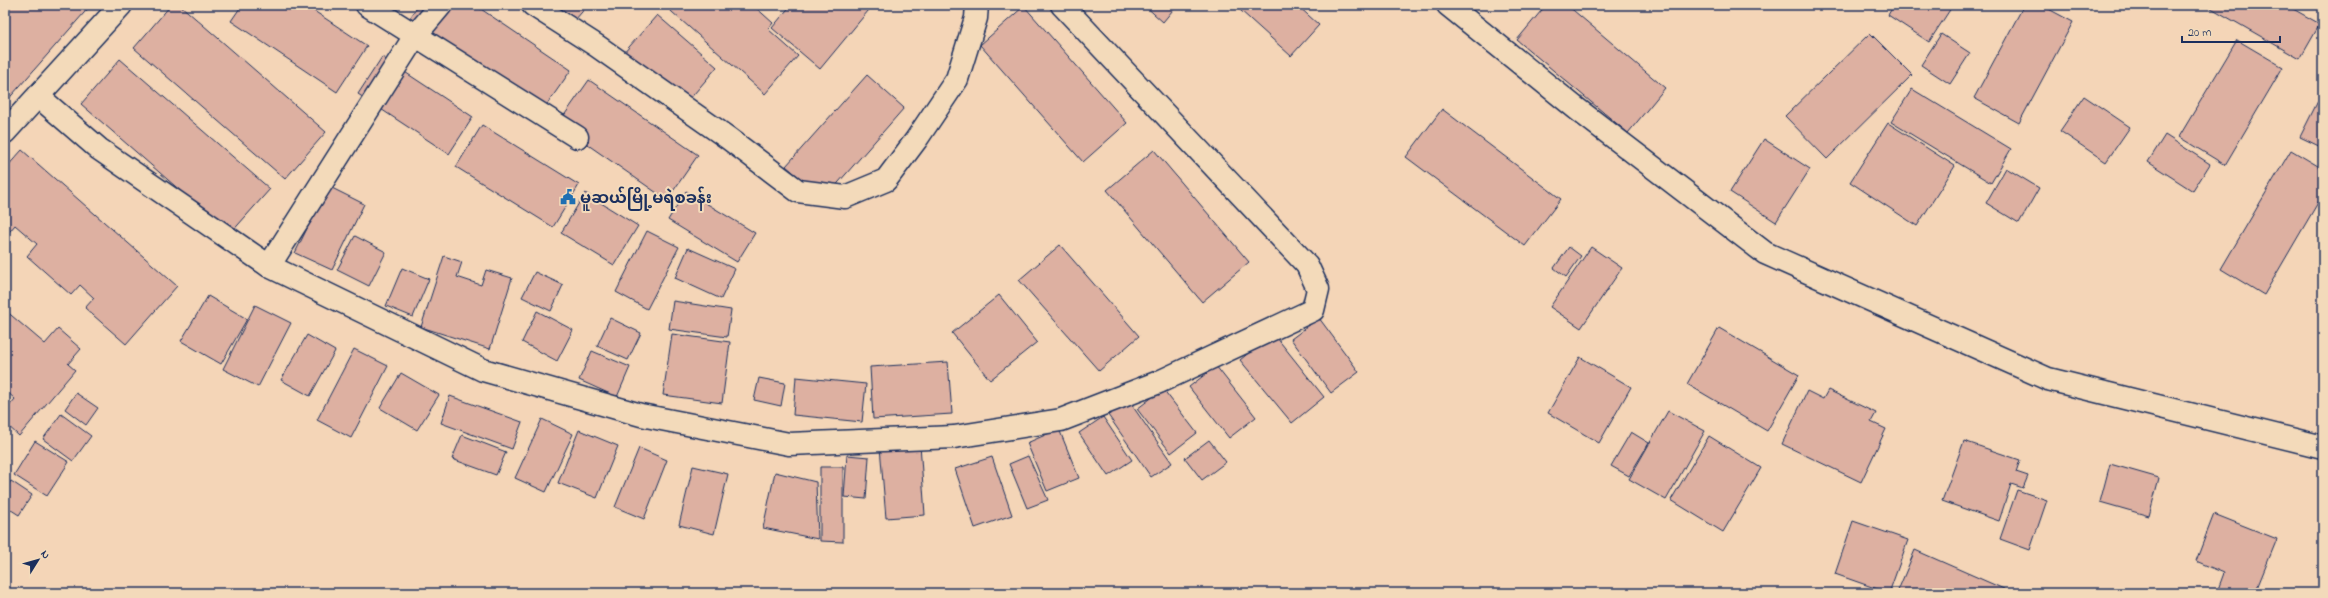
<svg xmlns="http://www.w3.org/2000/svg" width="2328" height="598" font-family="'Indie Flower','Noto Sans Myanmar',sans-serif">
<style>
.building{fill:#ddb0a1;stroke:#1b2f5e}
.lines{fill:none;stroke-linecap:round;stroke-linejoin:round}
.minor-casing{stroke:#1b2f5e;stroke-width:25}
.trunk-casing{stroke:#1b2f5e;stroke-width:25}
.minor{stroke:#f3daba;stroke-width:22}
.trunk{stroke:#f3daba;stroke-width:22}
.labels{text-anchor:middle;stroke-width:4;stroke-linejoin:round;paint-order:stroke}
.poi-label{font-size:16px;font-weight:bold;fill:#1b2f5e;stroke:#f3daba;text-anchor:start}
</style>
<rect width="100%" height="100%" fill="#f4d5b7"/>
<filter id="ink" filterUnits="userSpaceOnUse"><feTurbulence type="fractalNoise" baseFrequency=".025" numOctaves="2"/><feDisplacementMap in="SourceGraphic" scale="8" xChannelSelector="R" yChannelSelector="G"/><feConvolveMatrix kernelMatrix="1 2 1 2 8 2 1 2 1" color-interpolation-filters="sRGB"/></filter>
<g filter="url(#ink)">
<g class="building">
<path d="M5,5h86l-86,98z"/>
<path d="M171,5h9l146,127 -41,47 -151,-131z"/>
<path d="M242,5h63l62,41 -30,46 -106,-71z"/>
<path d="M419,5h56l96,65 -30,43 -134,-91z"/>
<path d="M557,5h31l-13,15z"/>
<path d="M664,5h89l20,18 -5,6 30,27 -33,38z"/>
<path d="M791,5h82l-53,64 -48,-41z"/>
<path d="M1144,5h33l-14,17z"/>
<path d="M1245,5h52l22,20 -28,31 -51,-46z"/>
<path d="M1546,5h21l98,83 -37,45 -111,-93z"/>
<path d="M1894,5h59l-24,37 -41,-27z"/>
<path d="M2024,5h17l32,17 -54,101 -45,-25z"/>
<path d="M2206,5h80l34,19 -20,35z"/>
<path d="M1024,6l103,117 -44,39 -103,-117z"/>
<path d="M657,15l60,52 -40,47 -61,-52z"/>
<path d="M1870,33l42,42 -85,84 -42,-43z"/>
<path d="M1941,34l29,19 -20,31 -29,-19z"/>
<path d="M2237,40l46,27 -58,98 -46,-28z"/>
<path d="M382,57l91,60 -24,37 -91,-60z"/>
<path d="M120,59l150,130 -40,45 -149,-130z"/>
<path d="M867,75l37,33 -80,91 -38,-33z"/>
<path d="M589,80l109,75 -31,45 -109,-76z"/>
<path d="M1912,89l99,60 -20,34 -100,-61z"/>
<path d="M2323,91v57l-23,-11z"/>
<path d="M2084,96l46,31 -24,35 -46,-31z"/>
<path d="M1442,109l119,90 -36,47 -119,-89z"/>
<path d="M1888,123l67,43 -38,60 -67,-44z"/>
<path d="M482,125l97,60 -26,42 -97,-60z"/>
<path d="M2165,135l45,29 -17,27 -45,-29z"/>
<path d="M1764,139l46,30 -34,53 -46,-30z"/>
<path d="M22,150l155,136 -51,58 -41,-36 9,-10 -14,-13 -9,10 -44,-39 10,-12 -22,-19 -10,12v-68z"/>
<path d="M1154,150l95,112 -47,40 -95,-112z"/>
<path d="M2291,150l32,19v25l-59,101 -43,-26z"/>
<path d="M2006,168l33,20 -20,35 -33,-20z"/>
<path d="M328,186l36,18 -32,66 -37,-17z"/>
<path d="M686,191l69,42 -18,29 -69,-42z"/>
<path d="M585,193l53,33 -24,39 -53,-32z"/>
<path d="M647,231l32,16 -32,62 -31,-17z"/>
<path d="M355,236l31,16 -17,34 -32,-16z"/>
<path d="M1060,245l79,91 -40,35 -80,-91z"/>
<path d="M1569,247l12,9 -15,21 -12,-9z"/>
<path d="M1591,247l31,21 -41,60 -31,-21z"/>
<path d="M688,248l47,21 -14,30 -46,-21z"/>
<path d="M444,256l18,6 -5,15 24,8 5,-15 26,8 -22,71 -69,-22z"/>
<path d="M402,268l27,11 -16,38 -27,-11z"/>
<path d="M535,272l28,13 -12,26 -29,-14z"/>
<path d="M999,295l38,47 -47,38 -38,-47z"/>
<path d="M208,296l39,23 -26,45 -40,-23z"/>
<path d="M673,301l58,9 -4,27 -58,-8z"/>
<path d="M255,305l36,18 -33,64 -35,-18z"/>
<path d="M5,310l40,34 13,-15 23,20 -13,15 7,6 -56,66 -14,-13v-12l10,-12 -10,-9z"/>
<path d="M537,311l36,19 -16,31 -35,-19z"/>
<path d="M610,318l31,15 -13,27 -31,-14z"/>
<path d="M1319,318l40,54 -28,21 -40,-54z"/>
<path d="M1719,328l80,47 -32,56 -80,-47z"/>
<path d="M1273,333l51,64 -32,26 -52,-63z"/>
<path d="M672,334l58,8 -8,61 -59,-8z"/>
<path d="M307,335l28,16 -25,45 -29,-16z"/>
<path d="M354,349l34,17 -37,72 -34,-18z"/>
<path d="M592,351l38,16 -13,30 -38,-17z"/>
<path d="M1580,357l51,30 -32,56 -51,-30z"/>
<path d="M948,362l4,52 -79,5 -3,-52z"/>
<path d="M1216,366l40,51 -27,21 -40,-51z"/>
<path d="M401,373l38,22 -22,35 -37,-22z"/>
<path d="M796,377l70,7 -4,38 -69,-7z"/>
<path d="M759,378l26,5 -4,23 -27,-6z"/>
<path d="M1163,389l34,44 -26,20 -34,-44z"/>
<path d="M1828,390l48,23 -5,9 15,7 -25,53 -79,-38 25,-53 16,8z"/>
<path d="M76,393l22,15 -12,17 -21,-16z"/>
<path d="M450,396l72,26 -10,27 -71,-26z"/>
<path d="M1129,401l43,62 -21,14 -43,-62z"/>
<path d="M1668,411l37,20 -39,69 -37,-21z"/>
<path d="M61,414l30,22 -18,25 -30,-22z"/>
<path d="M1103,417l29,43 -24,16 -29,-43z"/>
<path d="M542,419l31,15 -27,58 -31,-14z"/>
<path d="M1059,429l20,49 -32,13 -20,-48z"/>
<path d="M579,430l39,16 -21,52 -39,-15z"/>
<path d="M1631,432l18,11 -20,33 -18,-10z"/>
<path d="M462,435l44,17 -10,23 -44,-16z"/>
<path d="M1709,436l52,32 -38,64 -52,-32z"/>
<path d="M1209,440l17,22 -24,18 -17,-22z"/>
<path d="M35,441l34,21 -22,34 -33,-21z"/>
<path d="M1964,441l56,19 -4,12 12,4 -5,12 -12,-4 -12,37 -57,-20z"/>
<path d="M920,444l5,71 -39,3 -6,-71z"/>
<path d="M639,448l28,12 -23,59 -29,-12z"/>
<path d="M847,455l22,2 -3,42 -22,-2z"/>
<path d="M1028,456l20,44 -21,8 -18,-44z"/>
<path d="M992,457l20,58 -37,13 -20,-59z"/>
<path d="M2110,464l49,14 -10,38 -49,-14z"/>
<path d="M693,466l35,8 -14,60 -35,-9z"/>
<path d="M820,467h23v75l-23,-1z"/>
<path d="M775,472l41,10 2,57 -55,-11z"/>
<path d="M11,481l21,14 -13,20 -14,-9v-17z"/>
<path d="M2017,490l30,10 -17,50 -30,-11z"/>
<path d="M2214,514l63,25 -22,54 -38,-1 7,-19 -28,-12z"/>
<path d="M1853,521l55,19 -19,53 -54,-19z"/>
<path d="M1915,550l98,43h-116z"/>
</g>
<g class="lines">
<defs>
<g id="minor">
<path d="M367,5l210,132"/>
<path d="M533,5l64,41 131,92 70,53 47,6 41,-17 30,-40 41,-61 19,-61 1,-13"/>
<path d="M39,97l60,52 170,117 214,104 158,45 148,29 165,-7 107,-17 98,-38 154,-72 5,-21 -11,-24 -245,-260"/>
<path d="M5,132l116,-127"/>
<path d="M269,266l146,-230 26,-31"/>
</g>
<path id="trunk" d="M1448,5l129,104 188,144 283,126 275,68"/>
</defs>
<use href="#minor" class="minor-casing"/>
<use href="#trunk" class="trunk-casing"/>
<use href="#minor" class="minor"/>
<use href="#trunk" class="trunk"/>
</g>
</g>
<defs>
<symbol id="civic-bare" viewBox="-9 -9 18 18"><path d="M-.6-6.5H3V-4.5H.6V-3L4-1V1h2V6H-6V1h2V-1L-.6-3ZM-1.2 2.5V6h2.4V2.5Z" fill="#1f6fb2" stroke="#f3daba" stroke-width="2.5" paint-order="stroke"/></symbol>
</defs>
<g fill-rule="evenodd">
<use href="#civic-bare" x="557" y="186" width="22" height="22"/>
</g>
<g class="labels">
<g class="poi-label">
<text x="580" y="203">မူဆယ်မြို့မရဲစခန်း</text>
</g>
</g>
<rect width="2328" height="598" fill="none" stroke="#f3daba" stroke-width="20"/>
<rect x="10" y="10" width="2308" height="578" fill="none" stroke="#1b2f5e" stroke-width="1.5" filter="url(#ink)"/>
<g transform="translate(38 560) rotate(53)" stroke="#f3daba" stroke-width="3" paint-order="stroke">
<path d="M0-3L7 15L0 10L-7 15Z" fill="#1b2f5e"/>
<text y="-6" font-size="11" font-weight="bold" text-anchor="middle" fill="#1b2f5e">N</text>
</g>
<path d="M2182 36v6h98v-6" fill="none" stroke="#1b2f5e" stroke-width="2"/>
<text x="2188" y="36" font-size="12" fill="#1b2f5e" stroke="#f3daba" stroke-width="3" paint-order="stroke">20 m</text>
</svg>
